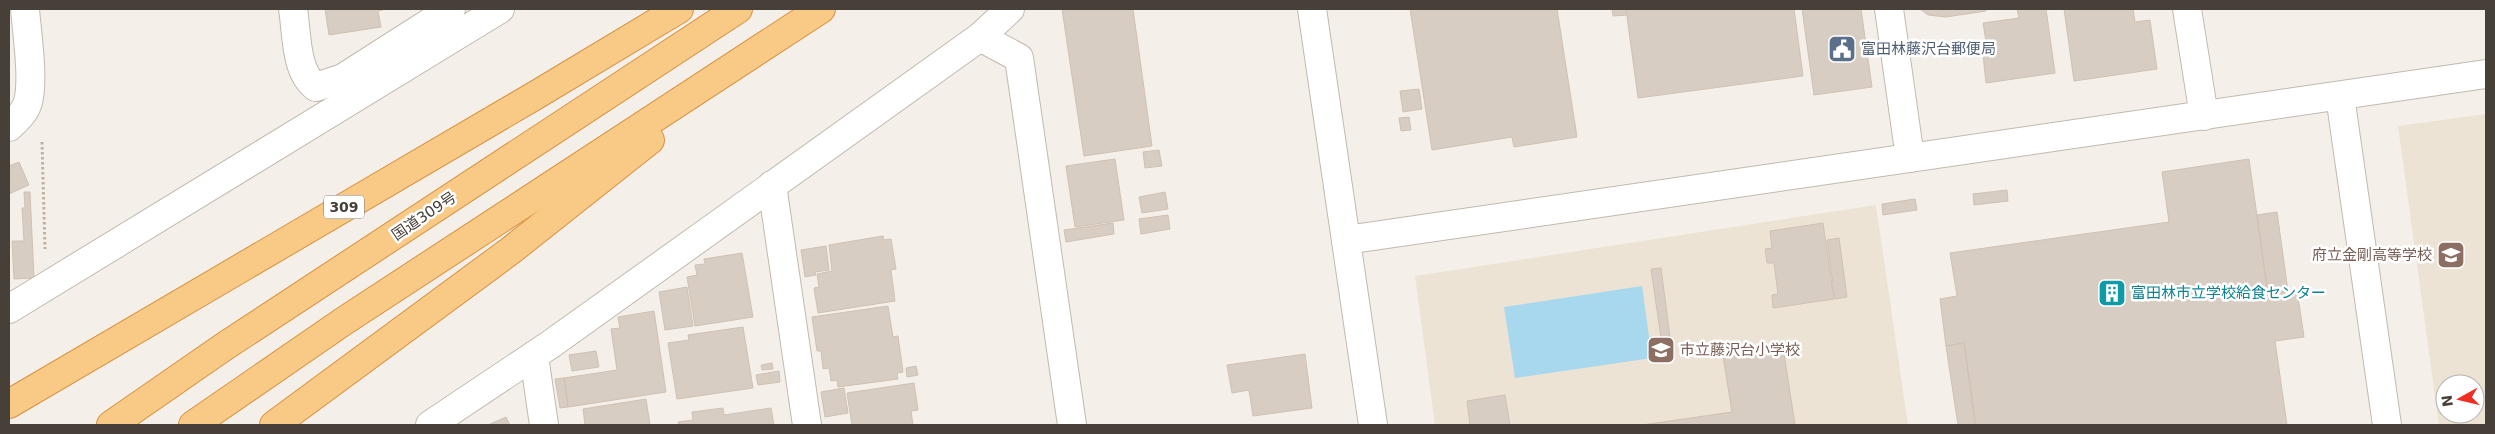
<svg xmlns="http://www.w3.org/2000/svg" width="2495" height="434" font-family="'DejaVu Sans','Noto Sans JP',sans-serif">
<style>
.education{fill:#ece3d4;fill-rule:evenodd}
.water{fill:#a8d8ee}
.building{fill:#d8cdc2;stroke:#d0c1b2}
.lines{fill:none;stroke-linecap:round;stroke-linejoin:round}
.pedestrian-casing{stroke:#c2b9af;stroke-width:30}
.minor-casing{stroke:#c2b9af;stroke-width:30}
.tertiary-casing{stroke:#c2b9af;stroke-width:30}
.trunk-casing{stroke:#d79140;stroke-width:30}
.path{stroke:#c0b19e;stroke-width:3;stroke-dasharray:2.5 2.5;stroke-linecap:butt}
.pedestrian{stroke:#fff;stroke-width:28}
.minor{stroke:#fff;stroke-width:28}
.tertiary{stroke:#fff;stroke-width:28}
.trunk{stroke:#f9ca86;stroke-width:28}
.labels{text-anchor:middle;stroke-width:5;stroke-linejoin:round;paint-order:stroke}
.shield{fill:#fff;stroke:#7e7974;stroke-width:1}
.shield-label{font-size:14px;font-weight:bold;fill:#474038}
.service-label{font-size:15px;fill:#4e5e75;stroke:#fff;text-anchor:start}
.street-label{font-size:15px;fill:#474038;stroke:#fff}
.education-label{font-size:15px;fill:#785e54;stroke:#fff;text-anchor:end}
.culture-label{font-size:15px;fill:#0d838f;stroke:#fff;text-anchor:start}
</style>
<rect width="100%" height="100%" fill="#f4f0e9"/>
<g class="education">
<path d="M2486,114v311h-47l-41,-299zM2445,384h30v30h-30z"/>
<path d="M1876,205l32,220h-473l-20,-149z"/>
</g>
<path class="water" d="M1642,286l10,72 -137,20 -11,-71z"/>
<g class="building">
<path d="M325,9h61l-8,2 3,16 -52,8z"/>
<path d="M1062,9h71l19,137 -68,10z"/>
<path d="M1410,9h147l20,128 -63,10 -2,-10 -80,13z"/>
<path d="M1612,9h14l1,6 -14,1z"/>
<path d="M1626,9h168l9,67 -165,22z"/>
<path d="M1802,9h59l11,78 -58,8z"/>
<path d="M1920,9h66v2l-40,6 -18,-2z"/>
<path d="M2017,9h29l9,64 -69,10 -3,-28 5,-1 -5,-31 36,-5z"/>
<path d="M2064,9h69l2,13 15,-2 7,49 -83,12z"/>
<path d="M1419,89l3,20 -19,3 -3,-21z"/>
<path d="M1409,117l2,13 -10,1 -2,-13z"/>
<path d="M1159,150l3,16 -17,2 -2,-16z"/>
<path d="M1115,159l9,61 -49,7 -9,-61z"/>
<path d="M2249,159l19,135 29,-4 7,47 -29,4 12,84h-311l-12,-82 -18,3 -6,-47 17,-3 -7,-43 219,-31 -7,-50z"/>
<path d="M19,162l10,23 -20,9v-28z"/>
<path d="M2007,190l1,11 -34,4 -1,-11z"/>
<path d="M24,192h6l4,86 -20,1 -2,-38h12l-2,-33h3z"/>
<path d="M1165,192l3,17 -26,4 -3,-16z"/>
<path d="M1915,199l2,11 -34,5 -1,-11z"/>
<path d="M2277,212l11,79 -20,3 -11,-79z"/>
<path d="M1168,215l2,14 -29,5 -2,-15z"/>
<path d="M1113,223l1,11 -48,8 -2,-12z"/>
<path d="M1823,223l11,76 -61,9 -1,-13 6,-1 -4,-31h-7l-2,-14 7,-1 -2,-17z"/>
<path d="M883,236l1,4 7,-1 5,30 -5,1 4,31 -77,12 -4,-25 5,-1 -2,-13 15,-3 -3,-26z"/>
<path d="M1839,238l8,59 -12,2 -8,-59z"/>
<path d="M826,246l3,24 -14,2 1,3 -11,2 -4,-27z"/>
<path d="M742,253l11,64 -58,9 -8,-49 10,-2 -2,-10 10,-1 -1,-5z"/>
<path d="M1661,268l9,69 -9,1 -10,-69z"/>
<path d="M687,287l6,39 -28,4 -6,-38z"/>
<path d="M888,306l5,31 5,-1 5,36 -6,1 1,6 -60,8 -1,-7 -6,1 -2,-13 -6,1 -2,-18h-4l-5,-34z"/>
<path d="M654,311l12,81 -98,15 -4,-29 53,-8 -6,-41 9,-1 -2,-11z"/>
<path d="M743,327l10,61 -76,11 -9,-56 21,-3 -1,-5z"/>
<path d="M1964,343l11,82h-17l-12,-79z"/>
<path d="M1783,347l12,78h-153l90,-13 -9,-56z"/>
<path d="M596,351l3,16 -27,4 -3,-16z"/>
<path d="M1305,354l7,54 -59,8 -4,-26 -17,3 -5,-28z"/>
<path d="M772,363l1,6 -11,1 -1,-5z"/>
<path d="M916,366l2,9 -11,2 -1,-9z"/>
<path d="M779,371l1,11 -22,3 -2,-10z"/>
<path d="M564,378l4,29 -8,1 -5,-29z"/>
<path d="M914,383l4,27 -7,1 2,14h-61l-5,-32z"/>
<path d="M844,388l4,25 -23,4 -4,-25z"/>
<path d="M1505,395l5,30h-40l-3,-24z"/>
<path d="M646,399l4,26h-65l-2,-16z"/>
<path d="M723,408l1,7 47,-7 3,17h-95l-1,-3 15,-2 -1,-8z"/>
<path d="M506,417l4,8h-22z"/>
</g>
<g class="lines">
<defs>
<g id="pedestrian">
<path d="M980,37l30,-28"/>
<path d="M2340,96l47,329"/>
<path d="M9,309l491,-300"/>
</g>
<g id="minor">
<path d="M293,9c4,24 2,63 23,78l27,-9 108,-69"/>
<path d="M1889,9l21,149"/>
<path d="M2187,9l17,107"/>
<path d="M980,37l39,21 53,367"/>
<path d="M772,185l35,240"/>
<path d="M534,356l10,69"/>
</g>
<g id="tertiary">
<path d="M1312,9l61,416"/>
<path d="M9,127c7,-7 16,-14 19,-25 6,-23 -1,-68 -3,-93"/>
<path d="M1346,240l1140,-166"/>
<path d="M430,425l121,-81 429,-307"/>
</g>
<g id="trunk">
<path d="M9,404l527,-309 143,-86"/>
<path d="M111,425l114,-79 513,-337"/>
<path d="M193,425l151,-104 477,-312"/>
<path d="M274,425l236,-174 140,-111"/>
</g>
</defs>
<use href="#pedestrian" class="pedestrian-casing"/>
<use href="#minor" class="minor-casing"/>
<use href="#tertiary" class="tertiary-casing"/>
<use href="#trunk" class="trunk-casing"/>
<path class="path" d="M42,142l3,107"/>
<use href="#pedestrian" class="pedestrian"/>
<use href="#minor" class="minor"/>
<use href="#tertiary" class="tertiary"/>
<use href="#trunk" class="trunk"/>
</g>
<defs>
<symbol id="civic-square" viewBox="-11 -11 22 22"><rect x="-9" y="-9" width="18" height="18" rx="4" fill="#5c6f8a" stroke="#fff"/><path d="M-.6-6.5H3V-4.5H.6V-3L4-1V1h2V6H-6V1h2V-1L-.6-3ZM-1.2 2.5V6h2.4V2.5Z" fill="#fff"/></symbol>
<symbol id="school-square" viewBox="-11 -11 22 22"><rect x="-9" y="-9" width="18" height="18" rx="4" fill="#8d6e63" stroke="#fff"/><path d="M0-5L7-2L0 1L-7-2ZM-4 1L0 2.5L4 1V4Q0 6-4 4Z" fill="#fff"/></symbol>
<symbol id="building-square" viewBox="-11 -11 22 22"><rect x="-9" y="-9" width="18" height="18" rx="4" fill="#0f9aa8" stroke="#fff"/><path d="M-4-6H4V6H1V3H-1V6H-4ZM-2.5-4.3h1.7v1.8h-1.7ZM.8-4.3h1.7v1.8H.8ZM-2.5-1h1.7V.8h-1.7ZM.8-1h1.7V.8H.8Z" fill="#fff"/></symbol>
</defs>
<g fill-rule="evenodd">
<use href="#civic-square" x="1826" y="33" width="32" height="32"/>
<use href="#school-square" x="2435" y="239" width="32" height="32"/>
<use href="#building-square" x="2096" y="277" width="32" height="32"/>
<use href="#school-square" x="1645" y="334" width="32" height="32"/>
</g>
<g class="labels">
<rect class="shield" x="324" y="195.5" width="40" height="23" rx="4"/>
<g class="shield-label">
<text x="344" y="212">309</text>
</g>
<g class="service-label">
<text x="1861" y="54">富田林藤沢台郵便局</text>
</g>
<g class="street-label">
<text transform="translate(424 216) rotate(-34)" y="5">国道309号</text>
</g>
<g class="education-label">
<text x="2432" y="260">府立金剛高等学校</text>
<text x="1680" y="355" text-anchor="start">市立藤沢台小学校</text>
</g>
<g class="culture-label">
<text x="2131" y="298">富田林市立学校給食センター</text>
</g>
</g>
<rect width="2495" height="434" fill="none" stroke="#474038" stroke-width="20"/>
<g transform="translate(2460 399) rotate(262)"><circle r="24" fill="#ffffff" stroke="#b5b3af"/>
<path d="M0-4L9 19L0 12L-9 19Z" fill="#f12e23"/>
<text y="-8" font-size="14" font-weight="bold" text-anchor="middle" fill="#474038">N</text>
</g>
</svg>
